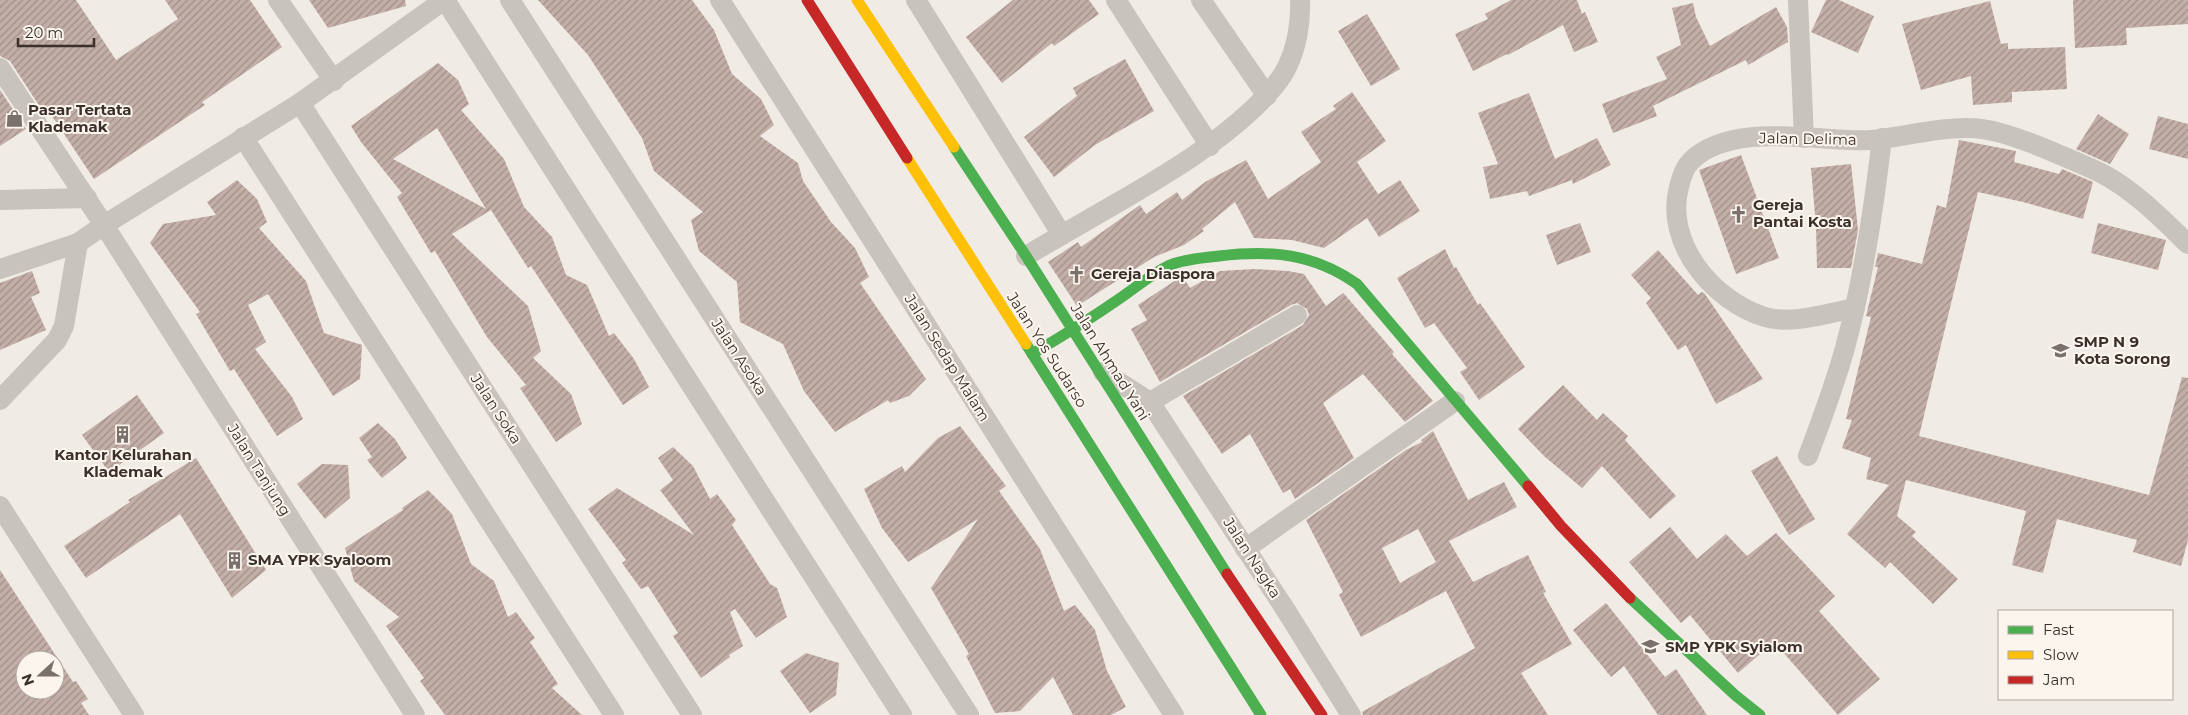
<svg xmlns="http://www.w3.org/2000/svg" width="2188" height="715" font-family="Montserrat,sans-serif">
<style>
.building{fill:url(#building-hatch);fill-rule:evenodd}
.lines{fill:none;stroke-linecap:round;stroke-linejoin:round}
.street{stroke:#c9c3be;stroke-width:20}
.fast{stroke:#4caf50;stroke-width:11}
.slow{stroke:#ffc107;stroke-width:11}
.jam{stroke:#c62828;stroke-width:11}
.labels{text-anchor:middle;stroke-width:4;stroke-linejoin:round;paint-order:stroke}
.poi-label{font-size:15px;font-weight:bold;fill:#3b302b;stroke:#fbf5ee;text-anchor:start}
.street-label{font-size:15px;fill:#3b302b;stroke:#fbf5ee}
</style>
<defs>
<pattern id="building-hatch" width="6" height="6" patternUnits="userSpaceOnUse" patternTransform="scale(1.25)"><rect width="6" height="6" fill="#c3afa7"/><path d="M-1 1l2-2M0 6l6-6M5 7l2-2" fill="none" stroke="#a08f88"/></pattern>
</defs>
<rect width="100%" height="100%" fill="#f0ebe5"/>
<g class="building">
<path d="M0,0h76l40,60 62,-41 -13,-19h85l32,47 -80,55 3,3 -111,74 -44,-66 -4,3 -36,-55 -10,-5z"/>
<path d="M309,0h96l1,6 -78,22z"/>
<path d="M538,0h154l22,30 18,44 29,25 13,26 -14,11 38,27 5,18 28,41 24,26 14,29 -9,6 66,96 -17,17 -19,7 -2,-3 -53,32 -31,-41 -21,-47 -43,-22 -3,-40 -38,-31 -8,-31 12,-8 -49,-41 -12,-33 -54,-83z"/>
<path d="M1013,0h76l10,14 -45,32 -2,-3 -50,40 -36,-46z"/>
<path d="M1511,0h66l5,14 3,-2 13,30 -24,10 -11,-27 -55,30 -1,-1 -34,17 -18,-37 33,-15 -3,-5z"/>
<path d="M1826,0h13l35,16 -16,37 -47,-21z"/>
<path d="M2073,0h115v24l-62,4 1,17 -52,3z"/>
<path d="M1990,1l11,43 7,-1v6l57,-2 2,42 -55,3v10l-39,3 -2,-29 -50,14 -19,-66z"/>
<path d="M1693,3l3,14 14,29 66,-39 11,20 1,15 -40,23 -2,-5 -93,46 4,10 -44,17 -11,-29 65,-25 -11,-22 25,-12 -9,-37z"/>
<path d="M1367,14l33,55 -29,17 -33,-55z"/>
<path d="M1125,59l29,52 -59,34 -41,32 -30,-40 53,-41 -4,-8z"/>
<path d="M438,63l20,17 11,24 -8,6 43,49 20,48 28,30 14,38 21,10 22,51 5,-3 20,26 15,28 -26,18 -92,-139 -3,2 -37,-58 -39,24 76,72 13,45 -8,7 38,36 11,30 -26,18 -36,-54 6,-3 -39,-48 -52,-86 -4,2 -34,-56 5,-4 -41,-51 -10,-16zM437,128l49,81 -93,-50z"/>
<path d="M0,90l26,39 -26,17z"/>
<path d="M1352,92l34,49 -29,21 21,32 22,-14 20,31 -41,26 -12,-19 -43,30 -32,-8 -38,-2 -19,-36 -33,27 2,2 -20,14 -30,12 -77,49 -29,-44 30,-20 3,5 59,-42 6,9 31,-22 5,8 23,-18 41,-22 22,39 53,-37 -20,-30 35,-23 -3,-3z"/>
<path d="M1529,93l26,66 42,-21 14,27 -38,19 -1,-4 -43,16 -2,-5 -37,8 -7,-32 15,-3 -20,-51z"/>
<path d="M2098,114l31,20 -19,30 -34,-15z"/>
<path d="M2158,116l30,8v35l-39,-10z"/>
<path d="M1959,140l57,11 -2,11 45,12 3,-5 31,13 -10,37 -60,-17 -45,-10 -59,244 230,59 33,-118 6,1v162l-7,26 -48,-14 4,-12 -80,-21 -14,54 -31,-8 14,-54 -120,-31 -9,36 19,16 -4,4 46,43 -25,25 -43,-42 -5,6 -38,-34 42,-49 -23,-6 5,-21 -29,-10 10,-28 -6,-1 25,-102 -5,-1 12,-49h-3l3,-14 44,11 15,-59 9,3z"/>
<path d="M1741,155l38,103 -43,16 -37,-104z"/>
<path d="M1851,164l7,66 -7,38h-34l-1,-42 -5,-58z"/>
<path d="M237,180l20,19 10,23 -8,6 47,53 18,52 38,12 -2,34 -27,17 -65,-102 -20,11 18,37 -11,7 37,48 11,22 -26,17 -43,-67 -4,2 -34,-57 4,-2 -50,-69 13,-19 53,-9 -9,-13z"/>
<path d="M1580,223l11,29 -34,13 -11,-30z"/>
<path d="M2098,223l68,17 -8,30 -67,-17z"/>
<path d="M1445,249l9,19 2,-1 22,38 2,-2 45,64 -46,33 -19,-28 7,-4 -33,-45 -9,5 -28,-50z"/>
<path d="M1658,250l40,45 4,-3 3,2 58,85 -47,25 -30,-59 -8,5 -32,-47 5,-5 -20,-23z"/>
<path d="M1255,269l33,2 16,3 22,32 17,-13 3,3 48,56 -2,2 41,47 -28,21 -42,-48 -40,29 31,55 -59,41 -5,-10 -7,4 -33,-59 -28,20 -39,-58 120,-71 6,-10 -2,-6 -10,-6 -6,2 -131,77 -29,-53 16,-9 -9,-15 38,-25 7,-3 7,11 30,-17z"/>
<path d="M32,271l8,22 -9,4 15,33 -46,20v-67z"/>
<path d="M1563,385l34,35 6,-7 25,23 -3,4 51,56 -26,23 -48,-53 -20,22 -38,-32 -26,-27z"/>
<path d="M137,395l27,38 -55,39 -27,-37z"/>
<path d="M378,423l17,16 12,19 -25,20 -15,-18 5,-3 -13,-19z"/>
<path d="M960,426l46,60 -7,5 41,58 24,62 11,-6 20,25 12,41 19,36 -15,8h-38l-20,-38 -33,34 -25,2 -29,-57 3,-2 -38,-66 47,-69 -70,43 -26,-34 -18,-39 38,-23 3,6 33,-34z"/>
<path d="M1433,431l35,69 36,-18 13,25 -68,34 24,41 55,-27 18,37 -3,1 29,51 -51,29 27,42h-185l-1,-3 113,-64 -29,-57 -85,46 -22,-42 4,-3 -37,-72 100,-70 16,-8 -1,-2zM1418,529l18,33 -36,21 -18,-35z"/>
<path d="M673,447l20,19 17,33 7,-5 19,26 -4,5 38,59 7,4 10,29 -31,21 -21,-29 -5,3 13,34 -14,9 1,2 -29,21 -28,-42 5,-3 -30,-47 -7,3 -19,-26 4,-3 -38,-51 29,-21 77,47 -34,-45 13,-10 -15,-22z"/>
<path d="M1777,456l38,63 -26,16 -38,-64z"/>
<path d="M196,458l70,112 -34,28 -52,-84 -94,64 -22,-32 66,-44 -2,-2z"/>
<path d="M322,464l26,1 2,33 -25,21 -28,-35z"/>
<path d="M428,490l24,24 19,50 23,17 14,36 8,-5 19,26 -5,4 28,42 -6,4 30,27h-137l-25,-34 4,-3 -38,-52 13,-9 -45,-36 -9,-33 58,-38 -1,-2z"/>
<path d="M1670,527l27,32 29,-25 21,22 29,-23 59,63 -16,15 61,68 -42,36 -64,-73 -36,31 -48,-58 -9,8 -52,-61z"/>
<path d="M0,570l73,112 3,-1 12,18 -7,4 8,12h-89zM25,660h30v30h-30z"/>
<path d="M1606,603l59,74 11,-8 31,46h-49l-34,-49 -13,11 -38,-47z"/>
<path d="M806,653l33,10 -3,32 -26,18 -30,-42z"/>
</g>
<g class="lines">
<g class="street">
<path d="M278,0l56,81"/>
<path d="M445,0l457,715"/>
<path d="M510,0l459,715"/>
<path d="M720,0l454,715"/>
<path d="M916,0l146,235"/>
<path d="M1116,0l94,146"/>
<path d="M1201,0l66,96"/>
<path d="M1798,0l6,138"/>
<path d="M0,68l104,157 196,-122 144,-103"/>
<path d="M300,103l392,612"/>
<path d="M243,137l371,578"/>
<path d="M0,200l87,-2"/>
<path d="M1026,256c32,-19 65,-38 98,-57 46,-27 91,-54 130,-91 12,-12 26,-26 33,-41 10,-20 14,-46 13,-67"/>
<path d="M0,269l78,-26 26,-18 311,490"/>
<path d="M1855,308c-27,5 -63,17 -90,9 -52,-16 -101,-74 -86,-130 2,-9 6,-20 12,-26 36,-36 111,-23 157,-21 40,3 80,-13 120,-12 23,0 47,9 68,17 22,9 44,18 65,28 33,17 61,46 87,71"/>
<path d="M1103,372l47,30 137,210 64,103"/>
<path d="M0,400l57,-60 7,-14 14,-83"/>
<path d="M1150,402l147,-87"/>
<path d="M1808,456c14,-37 28,-74 38,-112 18,-67 28,-137 36,-206"/>
<path d="M0,506l134,209"/>
<path d="M1245,549l210,-148"/>
</g>
<g class="fast">
<path d="M954,147l72,109 201,318"/>
<path d="M1026,344l235,371"/>
<path d="M1032,354c27,-16 55,-33 81,-51 19,-12 36,-28 57,-38 15,-6 33,-7 49,-9 52,-6 94,-3 138,28l171,202"/>
<path d="M1630,598l105,97 25,20"/>
</g>
<g class="slow">
<path d="M857,0l97,147"/>
<path d="M907,158l119,186"/>
</g>
<g class="jam">
<path d="M807,0l100,158"/>
<path d="M1528,486l33,40 69,72"/>
<path d="M1227,574l95,141"/>
</g>
</g>
<defs>
<symbol id="shop-bare" viewBox="-9 -9 18 18"><path d="M-5-2.5h2.3a2.7 3.5 0 0 1 5.4 0H5L5.5 6h-11ZM-1.5-2.5h3a1.5 2.3 0 0 0-3 0Z" fill="#7a716c" stroke="#fbf5ee" stroke-width="2.5" paint-order="stroke"/></symbol>
<symbol id="church-bare" viewBox="-9 -9 18 18"><path d="M-1.2-6h2.4v3.5h3.3v2.4h-3.3V6h-2.4V-.1h-3.3v-2.4h3.3Z" fill="#7a716c" stroke="#fbf5ee" stroke-width="2.5" paint-order="stroke"/></symbol>
<symbol id="school-bare" viewBox="-9 -9 18 18"><path d="M0-5L7-2L0 1L-7-2ZM-4 1L0 2.5L4 1V4Q0 6-4 4Z" fill="#7a716c" stroke="#fbf5ee" stroke-width="2.5" paint-order="stroke"/></symbol>
<symbol id="building-bare" viewBox="-9 -9 18 18"><path d="M-4-6H4V6H1V3H-1V6H-4ZM-2.5-4.3h1.7v1.8h-1.7ZM.8-4.3h1.7v1.8H.8ZM-2.5-1h1.7V.8h-1.7ZM.8-1h1.7V.8H.8Z" fill="#7a716c" stroke="#fbf5ee" stroke-width="2.5" paint-order="stroke"/></symbol>
</defs>
<g fill-rule="evenodd">
<use href="#shop-bare" x="2" y="106" width="25" height="25"/>
<use href="#church-bare" x="1726" y="202" width="25" height="25"/>
<use href="#church-bare" x="1064" y="262" width="25" height="25"/>
<use href="#school-bare" x="2048" y="338" width="25" height="25"/>
<use href="#building-bare" x="110" y="422" width="25" height="25"/>
<use href="#building-bare" x="222" y="548" width="25" height="25"/>
<use href="#school-bare" x="1638" y="634" width="25" height="25"/>
</g>
<g class="labels">
<g class="poi-label">
<text x="28" y="115">Pasar Tertata<tspan x="28" dy="17">Klademak</tspan></text>
<text x="1753" y="210">Gereja<tspan x="1753" dy="17">Pantai Kosta</tspan></text>
<text x="1091" y="279">Gereja Diaspora</text>
<text x="2074" y="347">SMP N 9<tspan x="2074" dy="17">Kota Sorong</tspan></text>
<text x="123" y="460" text-anchor="middle">Kantor Kelurahan<tspan x="123" dy="17">Klademak</tspan></text>
<text x="248" y="565">SMA YPK Syaloom</text>
<text x="1665" y="652">SMP YPK Syialom</text>
</g>
<g class="street-label">
<text transform="translate(1808 139) rotate(1)" y="5">Jalan Delima</text>
<text transform="translate(1047 350) rotate(57)" y="5">Jalan Yos Sudarso</text>
<text transform="translate(739 357) rotate(57)" y="5">Jalan Asoka</text>
<text transform="translate(947 358) rotate(58)" y="5">Jalan Sedap Malam</text>
<text transform="translate(1110 362) rotate(58)" y="5">Jalan Ahmad Yani</text>
<text transform="translate(496 409) rotate(57)" y="5">Jalan Soka</text>
<text transform="translate(259 470) rotate(58)" y="5">Jalan Tanjung</text>
<text transform="translate(1252 558) rotate(57)" y="5">Jalan Nagka</text>
</g>
</g>
<rect x="1998" y="610" width="175" height="90" fill="#fbf5ee" stroke="#aea6a0"/>
<rect x="2008" y="626" width="25" height="8" fill="#4caf50" stroke="#aea6a0"/>
<text x="2043" y="635" font-size="15" fill="#3b302b">Fast</text>
<rect x="2008" y="651" width="25" height="8" fill="#ffc107" stroke="#aea6a0"/>
<text x="2043" y="660" font-size="15" fill="#3b302b">Slow</text>
<rect x="2008" y="676" width="25" height="8" fill="#c62828" stroke="#aea6a0"/>
<text x="2043" y="685" font-size="15" fill="#3b302b">Jam</text>
<g transform="translate(40 675) rotate(249)"><circle r="24" fill="#fbf5ee" stroke="#aea6a0"/>
<path d="M0-4L9 19L0 12L-9 19Z" fill="#7a716c"/>
<text y="-8" font-size="14" font-weight="bold" text-anchor="middle" fill="#3b302b">N</text>
</g>
<path d="M18 38v8h76v-8" fill="none" stroke="#3b302b" stroke-width="2.5"/>
<text x="25" y="38" font-size="15" fill="#3b302b" stroke="#fbf5ee" stroke-width="4" paint-order="stroke">20 m</text>
</svg>
